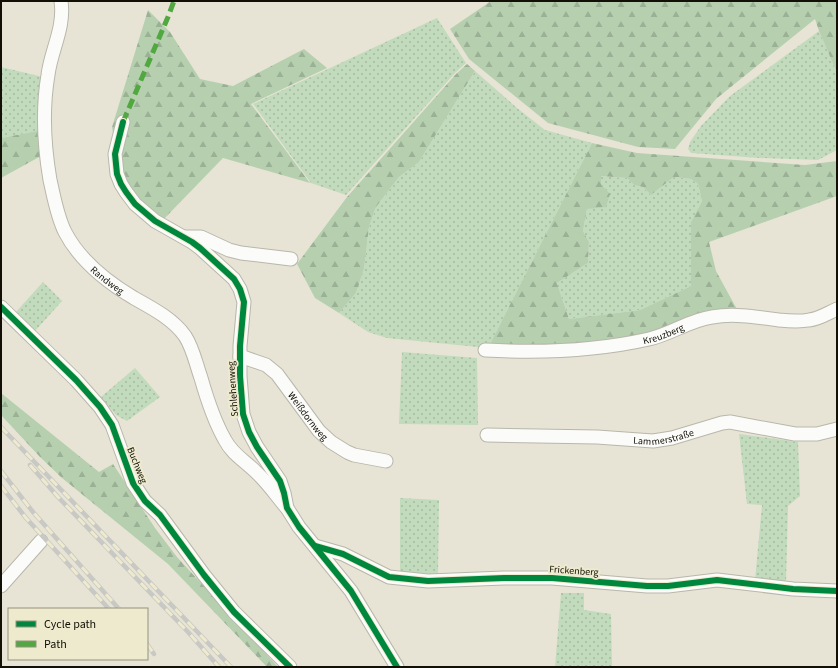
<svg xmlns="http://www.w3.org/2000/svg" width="838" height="668" font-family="'Source Sans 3',sans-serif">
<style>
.grass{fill:url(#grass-dots)}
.forest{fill:url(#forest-firs);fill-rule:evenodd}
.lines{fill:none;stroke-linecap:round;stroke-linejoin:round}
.minor-casing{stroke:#b9b7ab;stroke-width:15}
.minor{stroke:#fbfbf9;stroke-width:13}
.rail-casing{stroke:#c8c8c4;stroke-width:4.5}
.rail{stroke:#eeeace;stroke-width:3;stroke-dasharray:9;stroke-linecap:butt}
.quiet{stroke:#51a840;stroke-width:5;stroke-dasharray:10 5;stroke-linecap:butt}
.cycleway-casing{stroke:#eeeace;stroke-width:8}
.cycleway{stroke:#00873e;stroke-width:6}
.labels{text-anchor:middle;stroke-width:4;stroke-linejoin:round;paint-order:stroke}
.street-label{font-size:10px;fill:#110f06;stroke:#eeeace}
</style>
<defs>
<pattern id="grass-dots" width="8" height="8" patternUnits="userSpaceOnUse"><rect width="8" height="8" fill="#c2dbbc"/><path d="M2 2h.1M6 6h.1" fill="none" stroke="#a6bba0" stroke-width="1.8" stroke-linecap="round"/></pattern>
<pattern id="forest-firs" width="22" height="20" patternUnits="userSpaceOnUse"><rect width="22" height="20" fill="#b6d0af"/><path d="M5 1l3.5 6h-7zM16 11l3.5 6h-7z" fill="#9bb195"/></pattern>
</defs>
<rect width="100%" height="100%" fill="#e7e4d5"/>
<g class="grass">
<path d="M437,18l29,45 -11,10 -109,122 -35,-12 -58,-79z"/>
<path d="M819,31l18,42v77l-19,10 -59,-2 -68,-5 -3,-4 2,-7 11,-16 29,-30z"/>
<path d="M1,67l42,10 -1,53 -41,8z"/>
<path d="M475,71l42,37 28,22 47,13 -104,205 -101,-10 -19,-6 -29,-19 17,-20 8,-24 5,-42 7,-20 23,-30 20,-15z"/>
<path d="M601,176l26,2 7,7 9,2 8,8 23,-18 17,2 7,5 4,17 -11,21v64l-51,24 -71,9 -12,-36 31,-20 1,-21 -6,-11 4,-22 14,-25z"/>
<path d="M43,282l19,19 -27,30 -20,-18z"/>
<path d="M402,352l75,6 1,67 -79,-1z"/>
<path d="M135,368l25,29 -33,24 -11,-6 -15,-18z"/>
<path d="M739,434l59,8 2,54 -12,10 -2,77 -31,-3 7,-75 -15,-1z"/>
<path d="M400,498l39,2 -1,74 -38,-2z"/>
<path d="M561,593h23v17l27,4 1,53h-57z"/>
</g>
<g class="forest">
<path d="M491,1h346v72l-18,-42 -4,-12 -99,80 -41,50 -37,-2 -90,-24 -79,-64 -19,-30z"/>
<path d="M148,10l22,22 30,47 33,7 71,-37 23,19 -76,36 59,79 -87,-25 -62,64 -29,-24 -11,-23 -9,-48z"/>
<path d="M467,64l8,7 -56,91 -20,15 -23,30 -7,20 -5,42 -8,24 -17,20 -24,-15 -18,-34 50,-67 109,-123z"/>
<path d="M42,130l-1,26 -40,22v-40z"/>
<path d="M592,143l45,10 168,12 32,-4v35l-128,46 7,29 23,42 -81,22 -40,8 -130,5zM601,176l26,2 7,7 9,2 8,8 23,-18 17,2 7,5 4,17 -11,21v64l-51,24 -71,9 -12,-36 31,-20 1,-21 -6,-11 4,-22 19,-2 4,-13 -9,-10z"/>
<path d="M1,393l98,79 14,-8 42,64 22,29 101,110h-11l-99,-103 -106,-86 -22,-21 -39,-42z"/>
</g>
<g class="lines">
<defs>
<g id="minor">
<path id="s1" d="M61,1c4,27 -10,49 -13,74 -6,35 -4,70 2,105 4,17 7,36 15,52 15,29 42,50 69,66 18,10 39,21 51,38 8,12 11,28 16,42 6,21 13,43 24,62 7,14 20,21 31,32 11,10 20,23 30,35"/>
<path d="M123,122l-8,32 2,20 4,10 5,8 9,12 20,17 37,21 8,6 34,31 6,10 4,13 -4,44v30l3,38 6,18 8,15 23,34 4,12 3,15 12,19 52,64 46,76"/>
<path d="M185,237h16l28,13 12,3 50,6"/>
<path d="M1,307l75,73 24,27 12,18 21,58 12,18 15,14 44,60 30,37 56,55"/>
<path id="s2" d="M485,350c54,3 111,1 164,-11 22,-5 41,-19 63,-22 22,-4 45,0 67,3 10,1 20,2 30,0 10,-1 19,-7 28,-11"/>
<path id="s3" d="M240,356l26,9 11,9 42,57 12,11 16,10 7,3 32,6"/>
<path id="s4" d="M487,435l110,2 56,4 19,-3 50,-15 8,-1 65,12h22l20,-5"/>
<path d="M315,546l28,8 46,23 39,4 76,-3h48l95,8h21l49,-6 76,9 44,2"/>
<path d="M1,586l40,-45"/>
</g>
</defs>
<use href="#minor" class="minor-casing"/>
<use href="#minor" class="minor"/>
<defs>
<g id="rail">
<path d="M1,427l230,240"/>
<path d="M30,465l28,32 130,135 31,35"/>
<path d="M1,471l32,41 86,97"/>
<path d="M1,486l25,32 83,91"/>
<path d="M147,644l7,10"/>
</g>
</defs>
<use href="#rail" class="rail-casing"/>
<use href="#rail" class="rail"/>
<path class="quiet" d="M123,122l45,-105 6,-16"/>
<defs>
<g id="cycleway">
<path d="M123,122l-8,32 2,20 4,10 5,8 9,12 20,17 37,21 8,6 34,31 6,10 4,13 -4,44v30l3,38 6,18 8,15 23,34 4,12 3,15 12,19 52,64 46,76"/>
<path d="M1,307l75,73 24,27 12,18 21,58 12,18 15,14 44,60 30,37 56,55"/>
<path d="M315,546l28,8 46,23 39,4 76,-3h48l95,8h21l49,-6 76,9 44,2"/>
</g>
</defs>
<use href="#cycleway" class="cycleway-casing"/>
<use href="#cycleway" class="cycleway"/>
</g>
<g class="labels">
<g class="street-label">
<text dy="4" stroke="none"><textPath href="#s1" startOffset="300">Randweg</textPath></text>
<text dy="4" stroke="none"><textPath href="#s2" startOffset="180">Kreuzberg</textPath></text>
<text transform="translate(232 389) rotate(-94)" y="4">Schlehenweg</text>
<text dy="4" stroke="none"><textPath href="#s3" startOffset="94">Weißdornweg</textPath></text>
<text dy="4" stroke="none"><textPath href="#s4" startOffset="177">Lammerstraße</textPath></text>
<text transform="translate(138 465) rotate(68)" y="4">Buchweg</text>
<text transform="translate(574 570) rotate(4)" y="4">Frickenberg</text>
</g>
</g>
<rect width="838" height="668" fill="none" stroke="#110f06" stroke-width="4"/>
<rect x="8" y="608" width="140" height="52" fill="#eeeace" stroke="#96927e"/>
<rect x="16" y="621" width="20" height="6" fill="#00873e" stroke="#96927e"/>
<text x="44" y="628" font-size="12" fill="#110f06">Cycle path</text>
<rect x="16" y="641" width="20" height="6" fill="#51a840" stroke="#96927e"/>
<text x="44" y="648" font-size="12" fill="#110f06">Path</text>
</svg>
